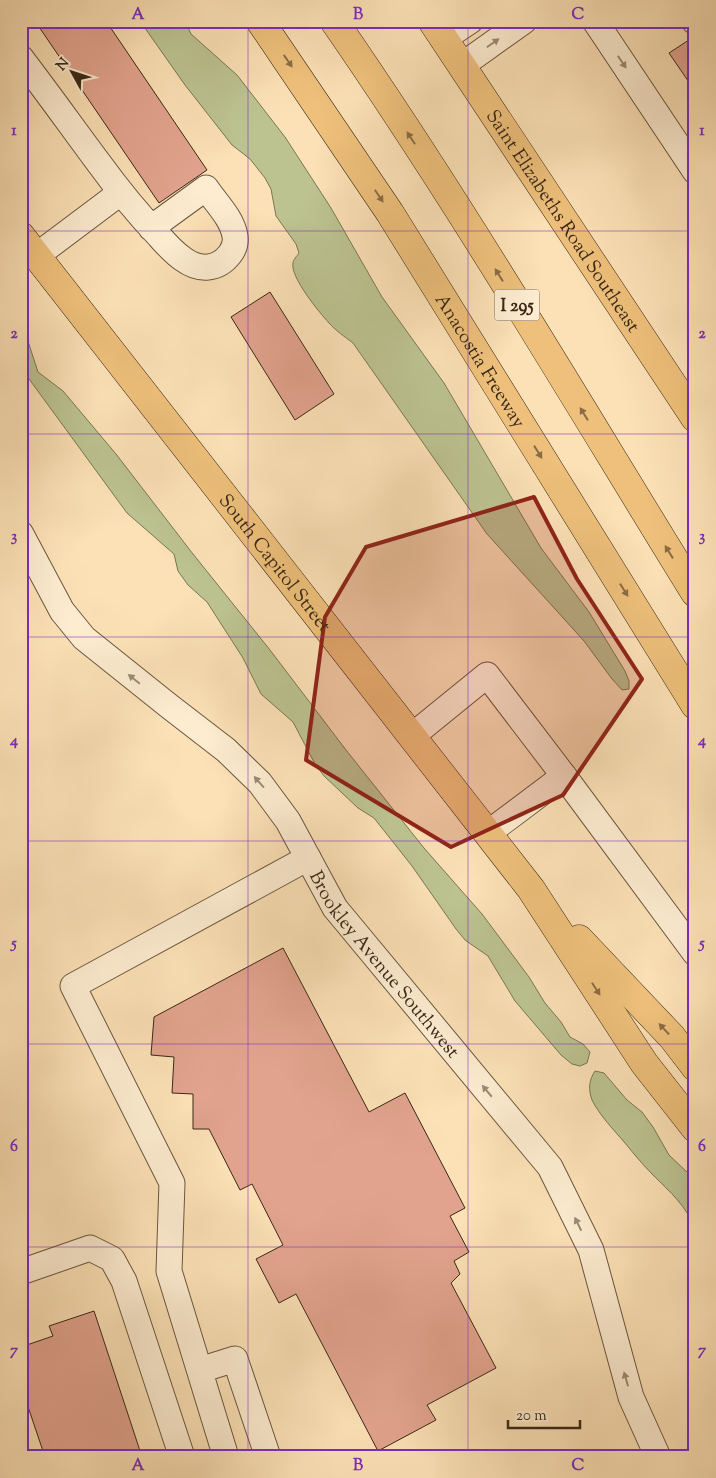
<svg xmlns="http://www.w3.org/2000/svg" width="716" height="1478" font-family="'Sorts Mill Goudy',serif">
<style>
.green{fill:#bcc391;stroke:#7a7654}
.building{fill:#e2a38e;stroke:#392817}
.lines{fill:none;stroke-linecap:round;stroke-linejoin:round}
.minor-casing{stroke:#6a563f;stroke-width:27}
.major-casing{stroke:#392817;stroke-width:29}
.highway-casing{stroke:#392817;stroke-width:29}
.minor{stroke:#fdecd0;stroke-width:25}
.major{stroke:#eec07b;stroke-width:28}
.highway{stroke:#eec07b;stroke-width:28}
.oneway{fill:#9b8a74}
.oneway2{fill:#8a6c44}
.marked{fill:#8f2418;fill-opacity:0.2;stroke:#8f2418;stroke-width:4;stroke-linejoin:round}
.grid{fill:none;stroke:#7b2cbf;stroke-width:1;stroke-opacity:0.55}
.labels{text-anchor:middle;stroke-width:4;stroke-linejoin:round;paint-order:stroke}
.shield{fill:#fdecd0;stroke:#74634e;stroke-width:1}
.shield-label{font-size:18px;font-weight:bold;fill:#392817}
.street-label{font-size:19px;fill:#392817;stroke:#fdecd0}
.neatline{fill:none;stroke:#7b2cbf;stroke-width:2}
.grid-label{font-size:16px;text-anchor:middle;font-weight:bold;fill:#7b2cbf}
</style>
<rect width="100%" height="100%" fill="#fce1b6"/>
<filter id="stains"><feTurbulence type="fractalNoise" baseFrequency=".004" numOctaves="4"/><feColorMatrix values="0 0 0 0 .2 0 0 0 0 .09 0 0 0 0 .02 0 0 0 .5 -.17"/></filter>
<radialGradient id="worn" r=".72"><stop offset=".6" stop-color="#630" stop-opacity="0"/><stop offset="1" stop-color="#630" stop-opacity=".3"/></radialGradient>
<g class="green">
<path d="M140,21h45l6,13 46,41 48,62 46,71 51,89 62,86 97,165 48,64 36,59 4,10v8l-7,1 -10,-11 -28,-38 -97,-107 -134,-191c-8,-6 -18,-13 -24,-20 -10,-11 -39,-46 -36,-60 0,-3 4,-7 6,-10l-3,-9 -20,-28 -5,-27 -6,-11 -15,-19 -18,-14 -47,-60z"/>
<path d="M21,326l3,3 14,43 25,19 53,63 77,100 77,96 76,100 78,98 58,66 47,63 16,26 16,19 9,15 13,7 7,8 -3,11 -7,3 -8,-2 -11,-9 -46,-54 -27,-45 -23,-16 -9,-11 -44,-63 -38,-48 -16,-10 -34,-32 -9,-12 -22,-42 -32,-28 -18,-36 -36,-56 -19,-17 -10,-14 -4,-17 -47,-41 -106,-145z"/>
<path d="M595,1071l9,2 23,27 15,12 11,15 16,28 20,19 6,10v46c-7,-23 -26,-39 -42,-55 -10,-10 -19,-21 -28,-32 -11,-13 -25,-27 -33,-43 -4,-11 -3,-20 3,-29z"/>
</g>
<g class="building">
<path d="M35,21h71l101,149 -48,33z"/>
<path d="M695,36v55l-26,-38z"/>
<path d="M270,292l64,102 -39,26 -64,-103z"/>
<path d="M283,948l86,164 36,-19 60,115 -15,8 19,36 -15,9 6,13 -9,9 45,85 -69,37 9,15 -58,31 -82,-157 -17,9 -23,-44 27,-14 -31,-61 -12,6 -31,-61h-16v-35l-21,-1 2,-36 -23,-2 3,-38z"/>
<path d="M94,1311l48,146h-97l-24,-71v-39l32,-11 -4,-10z"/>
</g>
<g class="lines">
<defs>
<g id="minor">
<path d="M595,21l100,150"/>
<path d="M694,21l1,1"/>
<path d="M443,39l27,-18"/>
<path d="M21,58c26,34 51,69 77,104 19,26 38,50 61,74 7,8 15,17 24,23 16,12 35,11 47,-5 4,-5 6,-11 5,-18 -3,-18 -19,-33 -29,-48l-55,40"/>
<path d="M461,66l63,-45"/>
<path d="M36,256l84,-63"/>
<path id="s1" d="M21,534l41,77 22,27 85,68 57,44 34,33 28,38 47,87 215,259 41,83 40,147 27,60"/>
<path d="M412,736l75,-61 77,101 131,177"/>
<path d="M488,833l76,-57"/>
<path d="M21,1272l69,-24 22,11 12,22 58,176"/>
<path d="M200,1370l35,-11 33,98"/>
<path d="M226,1457l-57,-186 3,-88 -99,-197 235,-128"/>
</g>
<g id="major">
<path id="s2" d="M432,21l263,397"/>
<path id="s3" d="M21,236l510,653 113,174 51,65"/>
<path d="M579,939l93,98 23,30"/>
</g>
<g id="highway">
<path id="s4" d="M260,21l130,192 305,492"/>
<path d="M334,21c128,185 243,381 361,572"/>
</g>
</defs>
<use href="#minor" class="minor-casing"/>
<use href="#major" class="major-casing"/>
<use href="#highway" class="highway-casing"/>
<use href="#minor" class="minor"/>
<use href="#major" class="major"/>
<use href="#highway" class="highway"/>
</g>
<defs><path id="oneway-solid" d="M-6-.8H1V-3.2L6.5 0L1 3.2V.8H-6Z" transform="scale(1.25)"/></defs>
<g class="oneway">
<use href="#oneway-solid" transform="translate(493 43) rotate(-35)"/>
<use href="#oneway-solid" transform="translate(622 62) rotate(56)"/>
<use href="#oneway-solid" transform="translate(134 679) rotate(-141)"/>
<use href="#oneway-solid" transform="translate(259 782) rotate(-131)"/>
<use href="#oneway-solid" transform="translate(487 1091) rotate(-130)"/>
<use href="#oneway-solid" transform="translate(578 1224) rotate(-116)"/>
<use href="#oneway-solid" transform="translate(626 1379) rotate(-106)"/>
</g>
<g class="oneway2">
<use href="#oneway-solid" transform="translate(288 61) rotate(55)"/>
<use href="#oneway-solid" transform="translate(411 138) rotate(-123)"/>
<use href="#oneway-solid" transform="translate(379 196) rotate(56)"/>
<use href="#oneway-solid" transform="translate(499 275) rotate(-122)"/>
<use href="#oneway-solid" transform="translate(584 414) rotate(-122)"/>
<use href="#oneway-solid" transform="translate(538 452) rotate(58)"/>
<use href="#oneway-solid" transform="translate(669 552) rotate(-122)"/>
<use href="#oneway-solid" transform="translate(624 590) rotate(58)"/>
<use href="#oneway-solid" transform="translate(596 989) rotate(57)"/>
<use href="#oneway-solid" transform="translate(664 1029) rotate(-133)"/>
</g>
<path class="marked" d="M534,497l43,82 65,100 -79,116 -112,52 -145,-87 19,-143 41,-70z"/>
<path class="grid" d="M248,21v1436M468,21v1436M21,231h674M21,434h674M21,637h674M21,841h674M21,1044h674M21,1247h674"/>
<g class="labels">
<rect class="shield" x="494.5" y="289.5" width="45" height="31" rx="4"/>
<g class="shield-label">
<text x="517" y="311">I 295</text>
</g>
<g class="street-label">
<text dy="7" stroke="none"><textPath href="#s2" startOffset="239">Saint Elizabeths Road Southeast</textPath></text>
<text dy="7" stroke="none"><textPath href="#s4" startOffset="405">Anacostia Freeway</textPath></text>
<text dy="7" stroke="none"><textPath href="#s3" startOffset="414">South Capitol Street</textPath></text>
<text dy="7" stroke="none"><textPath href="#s1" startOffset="571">Brookley Avenue Southwest</textPath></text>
</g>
</g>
<rect width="716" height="1478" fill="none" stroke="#fce1b6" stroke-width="55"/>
<g transform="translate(72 72) rotate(310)" stroke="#fdecd0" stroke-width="4" paint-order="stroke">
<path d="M0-4L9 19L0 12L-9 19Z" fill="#392817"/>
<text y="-8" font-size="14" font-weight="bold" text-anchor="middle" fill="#392817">N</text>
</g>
<path d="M508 1420v8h72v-8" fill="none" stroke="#392817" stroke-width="2.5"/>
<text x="516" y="1420" font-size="15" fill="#392817" stroke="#fdecd0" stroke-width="4" paint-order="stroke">20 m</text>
<rect x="28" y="28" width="660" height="1422" class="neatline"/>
<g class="grid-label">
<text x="138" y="19">A</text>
<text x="358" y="19">B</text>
<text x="578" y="19">C</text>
<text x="14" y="135">1</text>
<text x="702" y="135">1</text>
<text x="14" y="338">2</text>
<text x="702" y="338">2</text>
<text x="14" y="541">3</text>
<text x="702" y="541">3</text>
<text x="14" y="745">4</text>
<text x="702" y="745">4</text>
<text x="14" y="948">5</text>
<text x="702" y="948">5</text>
<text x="14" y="1151">6</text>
<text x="702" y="1151">6</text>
<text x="14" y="1355">7</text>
<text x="702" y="1355">7</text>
<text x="138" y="1470">A</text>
<text x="358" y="1470">B</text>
<text x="578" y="1470">C</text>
</g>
<rect width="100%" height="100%" filter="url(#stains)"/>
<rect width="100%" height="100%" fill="url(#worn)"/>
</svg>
